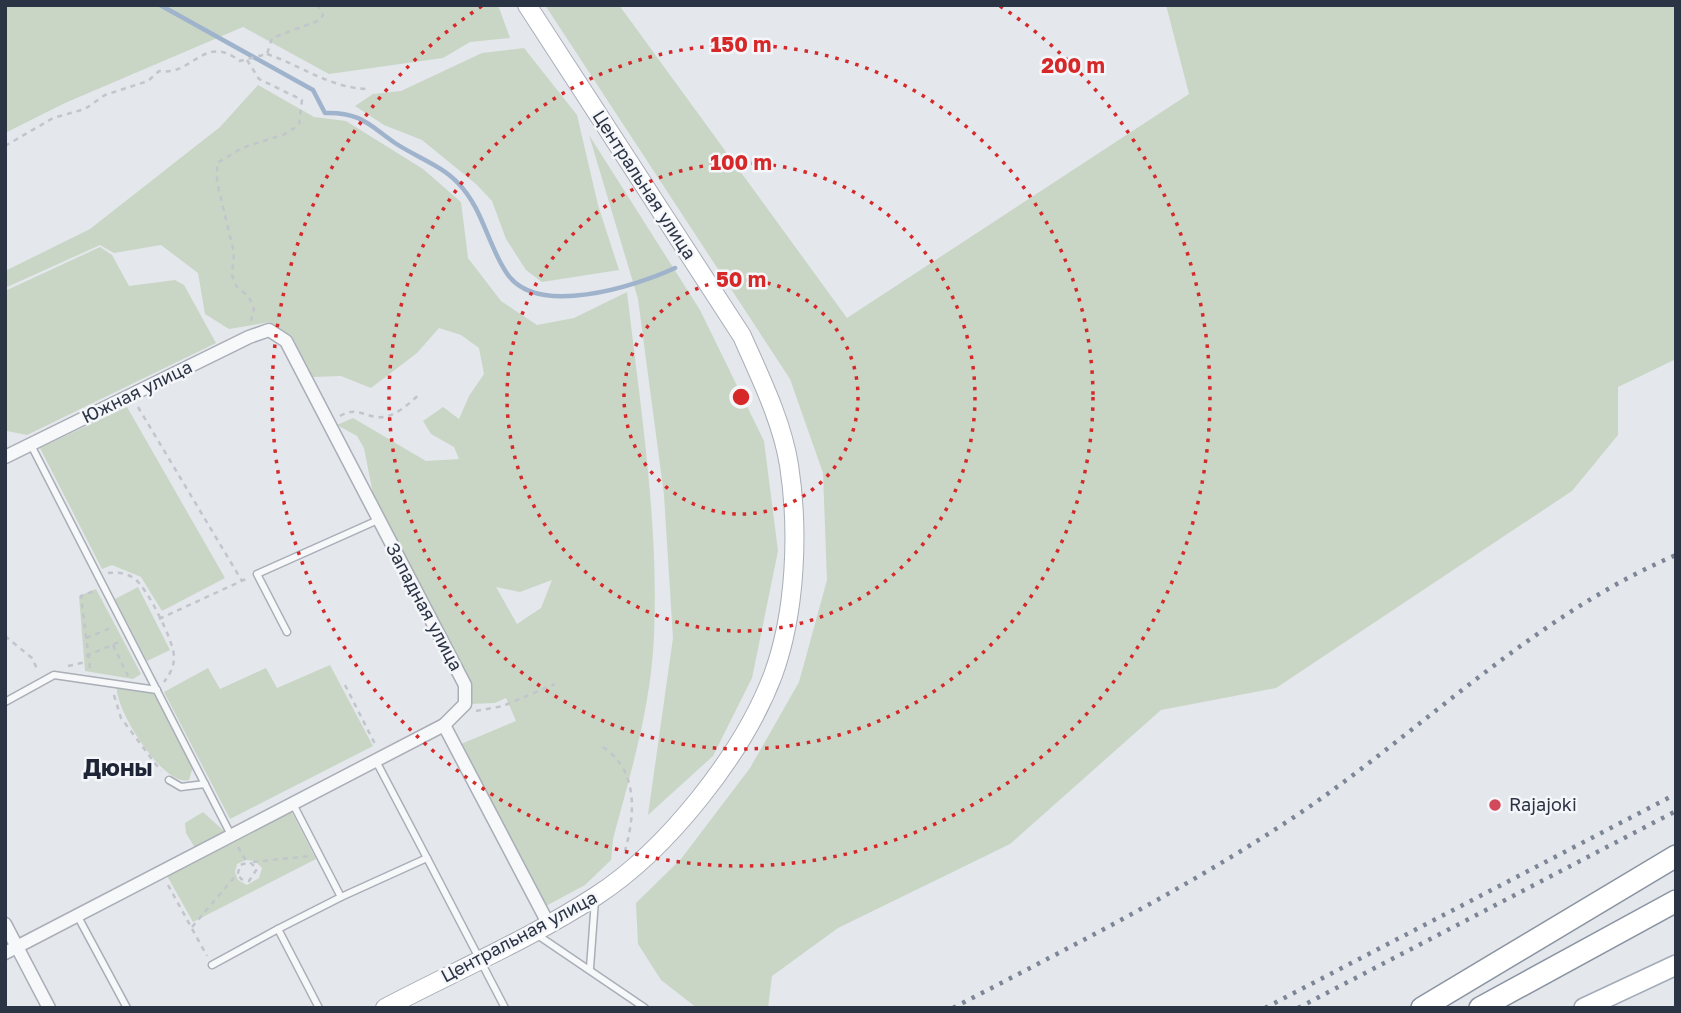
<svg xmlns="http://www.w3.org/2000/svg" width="1681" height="1013" font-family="'Golos Text',sans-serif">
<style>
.green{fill:#c9d6c5;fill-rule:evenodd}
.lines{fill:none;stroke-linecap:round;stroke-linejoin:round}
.stream{stroke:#9fb4cc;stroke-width:4.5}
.service-casing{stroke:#a9aeb7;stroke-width:9}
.minor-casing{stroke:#a9aeb7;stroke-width:15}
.secondary-casing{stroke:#a9aeb7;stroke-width:20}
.primary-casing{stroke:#a3abb8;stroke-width:22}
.trunk-casing{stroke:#8b94a3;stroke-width:24}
.path{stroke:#c2c5cb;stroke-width:2.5;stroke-dasharray:5 5;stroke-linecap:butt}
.service{stroke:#f7f8fa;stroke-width:6}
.minor{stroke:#f7f8fa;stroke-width:12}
.secondary{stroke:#fff;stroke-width:18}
.primary{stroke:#fff;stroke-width:19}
.trunk{stroke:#fff;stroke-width:21}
.rail{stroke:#7d8696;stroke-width:4.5;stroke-dasharray:3.5 7;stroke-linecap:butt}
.ring{fill:none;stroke:#d62828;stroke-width:3.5;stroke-dasharray:3.5 7}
.poi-dot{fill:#d1495b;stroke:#f4f6f9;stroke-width:2.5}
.labels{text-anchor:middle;stroke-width:5;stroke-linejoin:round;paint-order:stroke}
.street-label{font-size:18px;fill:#2b3445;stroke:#f4f6f9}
.poi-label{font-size:18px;fill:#2b3445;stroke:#f4f6f9;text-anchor:start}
.district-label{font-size:24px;font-weight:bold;fill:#1d2536;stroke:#f4f6f9}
.centre{fill:#d62828;stroke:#f4f6f9;stroke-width:3.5}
.ring-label{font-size:21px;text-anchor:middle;font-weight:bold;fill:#d62828;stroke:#f4f6f9;stroke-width:5;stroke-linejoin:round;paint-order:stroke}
</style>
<rect width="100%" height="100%" fill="#e4e7ec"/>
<g class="green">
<path d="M5,5h493l12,33 -40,4 -27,16 -114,16 -86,-47 -178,76 -60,30z"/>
<path d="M545,5h74l228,313 342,-224 -23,-89h510v354l-58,28v48l-46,56 -296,197 -115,22 -151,134 -172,84 -66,48 -4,32h-71l-36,-28 -23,-36 -2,-41 45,-44 69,-91 49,-86 28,-102 -4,-107 -33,-94z"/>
<path d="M524,48l53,67 21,90 21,65 -77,12 -16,-12 -20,-31 -14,-38 -16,-17 -54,-44 -38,-15 -29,-19 18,-12 28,-3 81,-38z"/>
<path d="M258,85l56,32 32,4 77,48 38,33 7,56 33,43 36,24 37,-7 53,-26c13,113 32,229 27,344 -3,70 -23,136 -41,203l-2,21 -26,25 -39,21 -85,-162 55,-23 -10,-23 -11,5 -25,1 1,-20 -98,-190 -9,-46 -7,-12 -20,-11 16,-7 73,43 33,-2 -5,-12 -23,-13 -8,-13 20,-14 16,12 10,-23 15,-22 -5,-26 -18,-13 -22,-7 -22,25 -46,35 -30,-12 -28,1 -21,-41 -22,-14 -41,7 -24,-15 -7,-41 -37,-28 -47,8 -14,-8 -95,43v-17l85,-42 130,-102zM552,580l-11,28 -24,16 -21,-37 24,5z"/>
<path d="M589,135l111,175 64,131 14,110 -26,127 -39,78 -65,59 25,-177 -9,-143 -26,-196z"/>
<path d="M100,247l12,8 17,31 46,-6 9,5 32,58 -189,92 -20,-4 -2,-140z"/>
<path d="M127,407l98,171 -63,33 -21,-34 -29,-12 -10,4 -62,-121z"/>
<path d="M138,587l32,63 -23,11 -32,-62z"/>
<path d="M96,589l45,85 -8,5 -48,-8 -6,-75z"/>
<path d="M330,665l43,81 -143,73 -66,-127 44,-24 12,21 46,-21 11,20z"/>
<path d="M117,685l38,8 38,73 -4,14c-25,8 -76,-72 -72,-95z"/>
<path d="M290,809l26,50 -123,63 -27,-48zM246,860l9,1 7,7 -3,10 -12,7 -9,-5 -3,-8 2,-8z"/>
<path d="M203,812l22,20 -30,16 -9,-15 -1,-10z"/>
</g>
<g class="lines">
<path class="stream" d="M160,5l153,85 12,23c35,-1 43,11 70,30 21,14 46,22 63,40 25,26 29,60 48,89 29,47 130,14 169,-4"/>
<defs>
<g id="service">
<path d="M31,445l200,390"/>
<path d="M287,632l-30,-58 121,-54"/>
<path d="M5,702l49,-27 103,15"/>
<path d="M376,761l51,97"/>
<path d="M169,780l12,7 24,-3"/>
<path d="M293,804l48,93 -63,32 41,79"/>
<path d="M341,897l86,-39 78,150"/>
<path d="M77,915l50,93"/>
<path d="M536,934l109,74"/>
<path d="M212,965l66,-36"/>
<path d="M590,968l5,-68"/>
</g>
<g id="minor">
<path d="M5,457l244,-120 20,-7 17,11 179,344v19l-21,21 104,198"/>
<path d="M5,924l44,84"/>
<path d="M5,953l439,-228"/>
</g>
<path id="secondary" d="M385,1008c70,-37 145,-69 211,-112 71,-46 147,-142 177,-221 23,-63 26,-145 16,-210 -7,-44 -29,-88 -47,-129l-215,-331"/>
<path id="primary" d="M1584,1008l92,-43"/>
<g id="trunk">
<path d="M1422,1008l254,-152"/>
<path d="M1480,1008l196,-107"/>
</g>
</defs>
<use href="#service" class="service-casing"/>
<use href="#minor" class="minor-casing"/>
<use href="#secondary" class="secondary-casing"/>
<use href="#primary" class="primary-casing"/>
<use href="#trunk" class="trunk-casing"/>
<g class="path">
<path d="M267,54c35,12 63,34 101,35"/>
<path d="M247,60l12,19 43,21 -3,25 -14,9 -43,14 -25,15v19l17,71 -2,22 5,12 12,10 5,12 -3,12"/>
<path d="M5,146l48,-28 32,-9 20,-14 43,-14 11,-10c35,5 44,-38 81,-10l27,-7 5,-16 48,-18 3,-5 -6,-10"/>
<path d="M138,407l104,174"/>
<path d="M340,416c17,-11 27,3 43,1 15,-2 26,-14 37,-23"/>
<path d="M108,573c9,-1 19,0 27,6 12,9 39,62 39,78 0,10 -4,17 -10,25"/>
<path d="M159,619l89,-41"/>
<path d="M5,636l27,22 6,13"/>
<path d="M86,638l27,-11"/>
<path d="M113,645l15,31"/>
<path d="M86,656l33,-14"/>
<path d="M68,666l18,-4"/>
<path d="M90,668l-9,-72 13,-5"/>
<path d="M345,685l30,59"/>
<path d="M114,695l7,23 40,53"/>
<path d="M476,711l27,-5 52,-22"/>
<path d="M603,747c36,24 32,68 22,104"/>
<path d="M238,847l9,15"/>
<path d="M253,862l56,-6"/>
<path d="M168,885l39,71"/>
<path d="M192,927l46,-54 2,-8 10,-3 7,7 -8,12 -8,-2 -3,-6"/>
</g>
<use href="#service" class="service"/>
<use href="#minor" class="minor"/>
<use href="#secondary" class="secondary"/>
<use href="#primary" class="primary"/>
<use href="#trunk" class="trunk"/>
<g class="rail">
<path d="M953,1008c121,-63 243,-124 356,-201 122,-85 229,-193 367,-252"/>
<path d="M1265,1008l411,-214"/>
<path d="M1298,1008l378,-197"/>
</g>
</g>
<g class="ring">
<circle cx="741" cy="397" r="117"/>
<circle cx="741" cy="397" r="234"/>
<circle cx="741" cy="397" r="352"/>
<path d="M1000 6A469 469 0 1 1 482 6"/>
</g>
<circle class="poi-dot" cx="1495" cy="805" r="7"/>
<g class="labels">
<g class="street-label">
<text transform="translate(644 185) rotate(57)" y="6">Центральная улица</text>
<text transform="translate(137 392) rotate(-26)" y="6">Южная улица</text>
<text transform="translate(424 607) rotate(62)" y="6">Западная улица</text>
<text transform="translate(519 937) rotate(-28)" y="6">Центральная улица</text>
</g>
<g class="poi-label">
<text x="1509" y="811">Rajajoki</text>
</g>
<g class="district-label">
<text x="118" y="776">Дюны</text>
</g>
</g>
<circle cx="741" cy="397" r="10" class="centre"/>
<g class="ring-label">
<text x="741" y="52">150 m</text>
<text x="1073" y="73">200 m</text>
<text x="741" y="170">100 m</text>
<text x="741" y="287">50 m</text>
</g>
<rect width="1681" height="1013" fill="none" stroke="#2b3445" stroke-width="14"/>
</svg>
